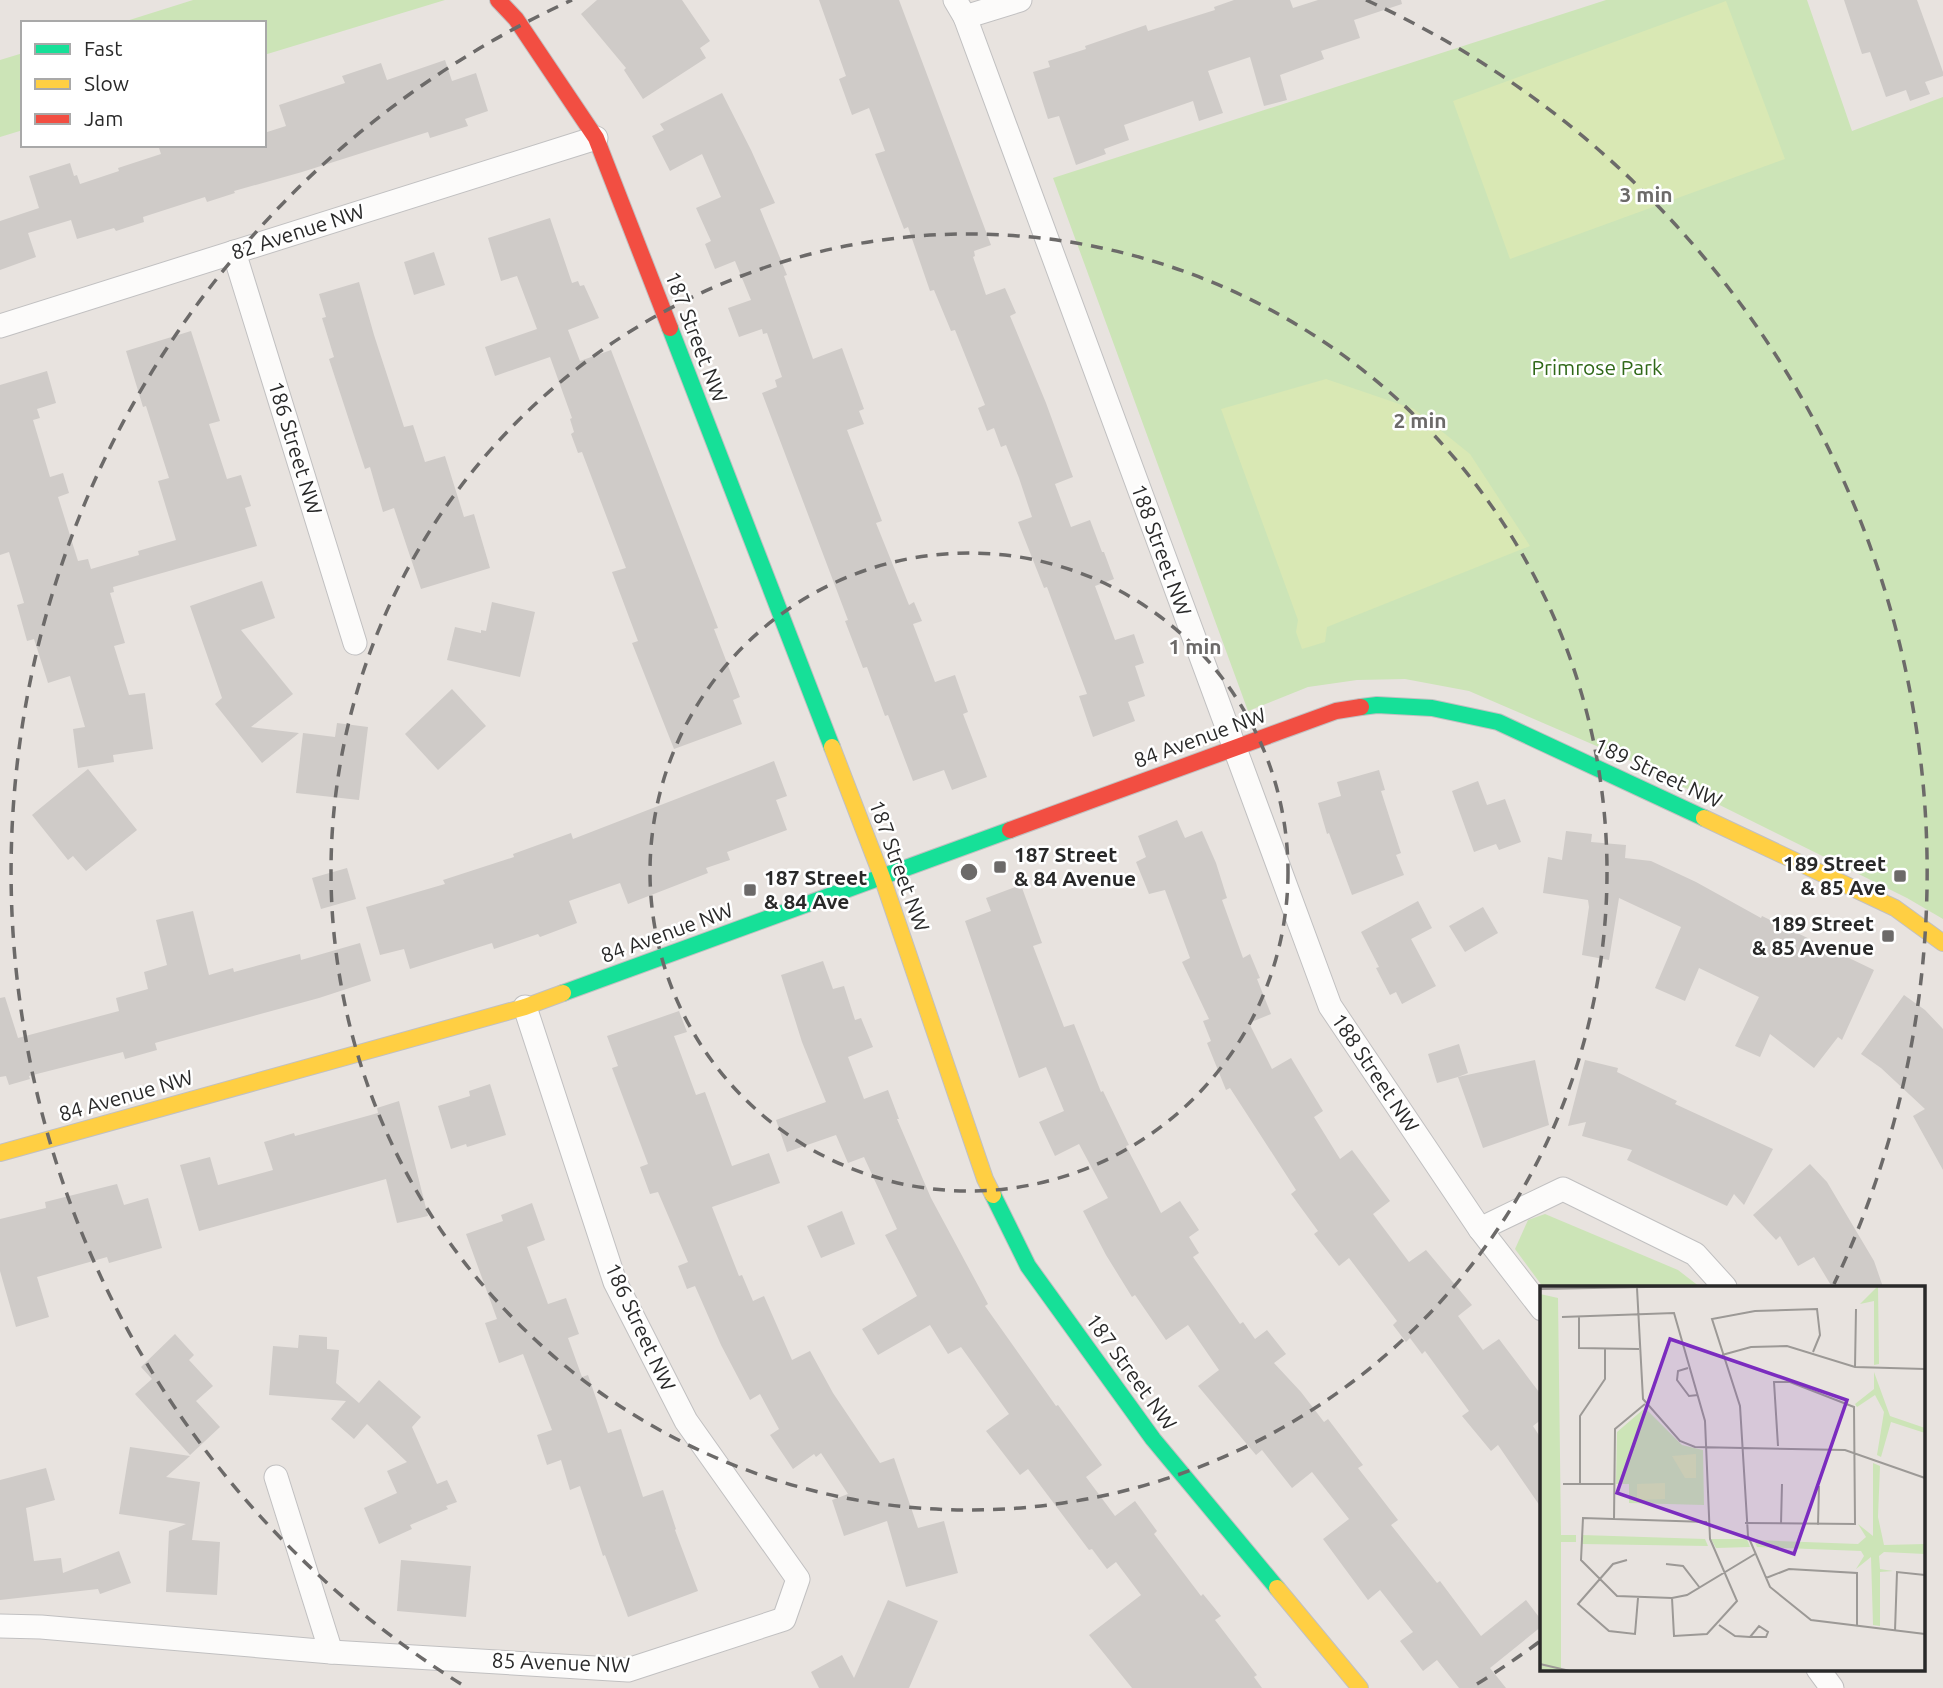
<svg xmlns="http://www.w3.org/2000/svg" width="1943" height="1688" font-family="Ubuntu,sans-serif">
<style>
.green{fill:#cce4b7}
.pitch{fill:#d9e8b4}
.building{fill:#cfcbc8}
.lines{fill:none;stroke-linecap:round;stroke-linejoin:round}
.street-casing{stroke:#c1c0c1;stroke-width:25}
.fast-casing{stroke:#c1c0c1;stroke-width:18}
.slow-casing{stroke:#c1c0c1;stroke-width:18}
.jam-casing{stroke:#c1c0c1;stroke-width:18}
.street{stroke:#fcfbfa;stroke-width:23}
.fast{stroke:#16e098;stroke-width:16}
.slow{stroke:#ffcf43;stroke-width:16}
.jam{stroke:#f24e42;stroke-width:16}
.ring{fill:none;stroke:#6c6a69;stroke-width:3.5;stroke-dasharray:12 9}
.poi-dot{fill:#6c6a69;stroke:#fff;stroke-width:2.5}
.labels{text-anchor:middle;stroke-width:5;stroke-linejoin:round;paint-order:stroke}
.street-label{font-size:21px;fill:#292929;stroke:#fff}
.park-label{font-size:21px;fill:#2f6818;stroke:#fff}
.poi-label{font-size:21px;font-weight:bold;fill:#292929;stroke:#fff;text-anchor:start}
.inset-road{fill:none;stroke:#9c9996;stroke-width:2}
.view{fill:#7b2cbf;fill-opacity:0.15;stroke:#7b2cbf;stroke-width:3.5}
.inset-edge{fill:none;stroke:#292929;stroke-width:3.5}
.centre{fill:#6c6a69;stroke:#fff;stroke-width:3.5}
.ring-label{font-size:21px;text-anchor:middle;font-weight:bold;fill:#6c6a69;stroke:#fff;stroke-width:5;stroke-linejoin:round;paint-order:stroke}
</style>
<rect width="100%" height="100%" fill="#e8e3df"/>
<g class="green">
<path d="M193,0h252l-181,55v-32h-144z"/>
<path d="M1606,0h201l45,131 91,-34v822l-36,-21 -278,-138 -160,-69 -64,-12 -48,1 -49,7 -60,24 -195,-533z"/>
<path d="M23,53v77l-23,7v-77z"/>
<path d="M1545,1214l133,56 22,17h-157l-28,-38 13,-29z"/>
</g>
<g class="pitch">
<path d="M1726,1l59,158 -275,100 -57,-158z"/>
<path d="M1326,379l88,30 56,45 60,92 -203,81 -2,15 -23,7 -6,-17 2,-12 -77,-211z"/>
</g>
<g class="building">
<path d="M597,0h85l28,41 -10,7 6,10 -63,41 -19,-29 2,-2 -45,-54z"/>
<path d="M819,0h80l92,245 -17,6 1,5 -2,1 13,38 19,-7 11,25 -6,3 36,87 27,74 -18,7 16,43 19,-7 12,32h2l10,27 -19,7 20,54 19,-6 10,29 -9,3 10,30 -17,6 7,19 -42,16 -14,-41 8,-2 -40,-107 -3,1 -26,-66 14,-5 -13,-39 -13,-33 -5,2 -7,-19 -7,3 -9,-23 7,-3 -30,-75 -4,1 -17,-41 -4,1 -22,-64 -4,2 -29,-75 10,-3 -16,-43 -17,7 -13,-36 7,-3z"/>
<path d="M1234,0h56l3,8 25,-8h83l1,4 -48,16 6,18 -39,13 3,8 -44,16 7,25 -23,6 -14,-49 -42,14 15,42 -24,8 -6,-20 -69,24 5,15 -25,9 2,5 -30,11 -17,-49 -11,3 -15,-47 17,-5 -2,-6 38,-12 -1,-3 61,-21 2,6 67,-21 -1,-3z"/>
<path d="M1844,0h73l26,72v4l-18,6 5,12 -20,7 -4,-11 -20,7 -16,-45 -8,2z"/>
<path d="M445,60l7,21 24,-8 12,38 -23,8 3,7 -38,12 -2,-6 -126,40 -68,19 1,2 -28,9 -2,-5 -62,20 1,5 -28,9 -2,-3 -37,11 -6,-19 -43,13 8,24 -36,13v-49l39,-13 -10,-32 41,-13 4,13 3,-1 3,9 39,-13 -1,-3 43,-14 -3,-9h106v-12l22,-7 -7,-21 66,-22 -3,-7 39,-13 6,17z"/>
<path d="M722,93l29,57 24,53 -15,6 27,66 -3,1 29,83 29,-11 22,61 -5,2 5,13 -17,6 35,91 -6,2 33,82 5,-3 8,19 -9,3 22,58 20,-7 13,37 -5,2 24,63 -35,13 -8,-20 -31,11 -25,-66 -3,1 -18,-49 -4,1 -18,-47 3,-1 -86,-227 15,-6 -2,-7 7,-3 -15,-44 -4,1 -1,-5 -23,8 -11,-29 23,-8 -16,-39 -20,8 -10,-25 6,-3 -15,-33 25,-11 -19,-43 -32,17 -18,-35 12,-6 -4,-6z"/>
<path d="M550,218l22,65 6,-2 2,5 4,-1 15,33 -31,12 12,31 31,-11 107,278 -4,1 26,68 -7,3 9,24 -68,25 -42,-106 6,-2 -26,-69 14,-4 -44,-116 -4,1 -7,-19 3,-2 -4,-13 2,-1 -22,-61 -55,19 -10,-29 52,-18 -20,-53 -16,5 -13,-43z"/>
<path d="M434,252l11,33 -31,10 -10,-33z"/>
<path d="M359,282l15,53 30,92 9,-2 12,37 20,-6 19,61 10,-3 16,54 -69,21 -27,-81 -11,4 -13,-45 -5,2 -36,-110 5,-2 -12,-39 4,-1 -7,-23z"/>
<path d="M191,331l29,90 -11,3 18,55 14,-4 10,31 -6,2 12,38 -144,41 1,5 -4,1 15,50 -11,3 15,49 16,-2 8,56 -40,6 1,7 -36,6 -5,-39 12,-2 -15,-51 -22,7 -14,-44 -7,2 -10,-36 7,-2 -15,-51 -9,3v-170l47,-14 9,32 -19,6 3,9 -7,2 17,57 13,-4 6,20 -11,4 20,64 10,-2 3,10 48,-14 -1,-4 38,-11 -18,-59 11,-3 -23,-72 -3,1 -17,-56z"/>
<path d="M262,581l13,37 -34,12 52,64 -42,33 48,6 -37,30 -47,-59 7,-6 -32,-92z"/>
<path d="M492,602l43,10 -15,65 -73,-17 8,-33 26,6v-3l5,1z"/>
<path d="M452,689l34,37 -48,44 -33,-36z"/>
<path d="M337,723l31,4 -9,73 -63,-7 7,-60 32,4z"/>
<path d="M774,761l13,35 -11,4 11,30 -60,22 3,8 -24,8 2,5 -80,31 -8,-21 -51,18 8,22 -37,14 -2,-3 -44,15 -2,-6 -82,26 -6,-20 -24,6 -14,-48 79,-23 -2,-4 71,-23 -1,-3 58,-21 2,6z"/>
<path d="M88,769l49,61 -51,41 -13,-15 -5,4 -36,-45z"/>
<path d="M1379,770l6,20 -4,1 20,62 -5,2 8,20 -52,20 -23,-62 -2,1 -9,-31 23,-7 -4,-14z"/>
<path d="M1478,781l9,24 18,-6 16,43 -22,8 -3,-6 -22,8 -22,-61z"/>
<path d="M1177,820l8,18 17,-7 14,32 11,35 -5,2 21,58 7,-4 10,24 -3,1 14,35 -22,9 23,46 19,-11 32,53 -9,6 26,42 12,-9 38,51 -17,13 36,48 17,-12 46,55 -14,11 25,34 16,-11 43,57v23l-9,7 9,14v69l-44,-64 -7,6 -29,-35 7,-5 -44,-60 -3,3 -12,-16 -4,4 -13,-17 4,-4 -48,-63 -10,8 -25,-32 4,-3 -27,-37 5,-4 -66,-102 -4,2 -19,-47 4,-2 -8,-20 6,-2 -27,-57 8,-4 -25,-68 -16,4 -13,-32 10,-5 -8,-21z"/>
<path d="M1566,831l26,3 -1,8 35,3 -1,13 26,3 45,21 65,36 1,-2 112,54 -32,70 -4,-3 -24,31 -44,-34 -10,23 -25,-11 24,-49 -60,-29 -14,33 -30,-13 26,-61 -62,-29 -10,62 -27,-5 7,-48 -1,-7 -45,-7 5,-36 14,3z"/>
<path d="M347,868l9,31 -35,10 -9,-31z"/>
<path d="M1021,885l21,58 -9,3 31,81 10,-3 27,68 2,-1 26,54 -3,1 35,67 19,-12 19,29 -10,7 10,16 -6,4 47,67 3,-2 12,17 12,-9 19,24 -12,9 27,29 23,30 4,-3 35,46 -5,3 40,52 -7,5 46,58 3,-2 41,55 45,-36 16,21v5l-52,42 16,20h-47l-22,-28 -14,11 -23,-30 13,-9 -33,-42 -12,10 -45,-61 26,-20 -37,-47 -20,16 -30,-38 -6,5 -58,-69 21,-16 -31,-45 -22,15 -31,-45 -3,2 -26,-42 -23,-44 25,-13 -29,-54 -24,12 -16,-34 25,-11 -18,-44 -27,11 -54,-157 26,-10 -5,-13z"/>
<path d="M1418,901l14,27 -21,11 25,47 -34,18 -6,-12 -6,3 -14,-27 3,-1 -18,-35z"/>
<path d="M1483,907l15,26 -33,19 -16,-26z"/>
<path d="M193,911l16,64 24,-7 1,4 66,-18 1,6 59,-17 11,38 -52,17 -164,45 2,7 -32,9 -2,-7 -94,24 1,3 -21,6 -3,-9 -6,1v-79l5,-1 13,41 101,-27 -3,-13 32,-9 -4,-17 23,-7 -11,-45z"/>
<path d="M823,961l10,28 11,-3 11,34 6,-2 12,29 -25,10 16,42 24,-9 11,29h-2l34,79 57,106 -3,2 71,100 2,-1 44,60 -16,12 29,39 20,-15 22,30 -3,3 47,62 2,-2 18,22 -6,4 42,55 -3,2 8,11h-130l-43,-53 52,-40 -25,-33 -9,7 -15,-20 -3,1 -61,-81 -8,6 -34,-44 23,-17 -48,-67 -13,7 -18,-29 -52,30 -16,-26 55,-33 -32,-61 12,-6 -33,-72 -16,6 -12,-28 -49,17 -11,-32 50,-18 -24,-60 -21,-67z"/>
<path d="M1904,995l21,15 18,19v141l-30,-54 12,-7 -44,-41 -20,-14z"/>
<path d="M679,1011l8,21 -13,4 22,59 9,-3 27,74 37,-13 11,30 -68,24 27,69 3,-1 11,26 11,-5 28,64 18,-9 23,42 47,70 14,-5 24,70 26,-7 14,52 -52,14 -19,-66 -43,15 -12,-36 16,-6 -27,-41 -5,4 -2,-3 -21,15 -23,-34 9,-6 -19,-35 -10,6 -29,-55 -26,-59 -8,3 -9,-23 10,-4 -30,-70 -8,2 -10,-27 8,-3 -36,-96 6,-2 -11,-30z"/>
<path d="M1459,1044l9,29 -10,4 77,-17 14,65 -66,23 -25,-71 -21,6 -9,-29z"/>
<path d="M1585,1060l33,8 -1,4 60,29 -2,3 98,45 -29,56 -10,-11 -7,12 -100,-46 5,-10 -50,-14 4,-14 -18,4z"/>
<path d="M490,1084l16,51 -39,12 -1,-3 -15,5 -13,-43 32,-10 -1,-5z"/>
<path d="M399,1101l29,115 -31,7 -11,-44 -187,52 -19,-66 30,-8 8,28 55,-15 -9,-28 30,-9 1,3 83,-23 -1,-5z"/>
<path d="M1810,1164l17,18 47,79 9,26h-51l-18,-30 -16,9 -18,-30 -4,4 -23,-25z"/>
<path d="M117,1184l7,21 24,-7 14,50 -53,15 -2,-6 -70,20 12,40 -33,10 -16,-56v-52l46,-11 -1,-6z"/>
<path d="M532,1203l13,37 -18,7 21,57 18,-6 13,36 -11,4 14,39 6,-2 20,58 13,-4 22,68 20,-7 13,39 -1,1 23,61 -70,26 -23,-62 -2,1 -23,-70 -10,4 -9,-30 -14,5 -10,-30 15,-5 -29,-76 -24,9 -14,-40 12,-4 -31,-85 37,-13 -2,-6z"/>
<path d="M842,1211l13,33 -34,14 -14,-32z"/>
<path d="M175,1334l19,21 -5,5 24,26 -17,15 24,26 -30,28 -55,-61 17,-15 -11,-12z"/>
<path d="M299,1335l28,2v12l12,1 -3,33 23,20 20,-23 42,37 -9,10 25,57 10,-4 10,22 -11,4 2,3 -38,16 2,4 -33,15 -15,-36 33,-15 -10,-22 20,-9 -40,-38 -13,15 -23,-20 15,-18 -77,-6 4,-49 25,2z"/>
<path d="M130,1447l60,9 -24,21 34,5 -8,58 28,2 -3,53 -51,-3 3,-61 17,-7 -67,-10z"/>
<path d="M46,1468l9,32 -29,8 8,53 27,-3 2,15 56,-22 12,32 -31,11 -2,-5 -98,11v-120z"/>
<path d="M401,1560l70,6 -5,51 -69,-6z"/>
<path d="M888,1600l50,21 -29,67h-90l-8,-16 31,-17 12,23z"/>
</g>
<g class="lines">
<defs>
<g id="street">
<path d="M955,0l10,17 365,989 150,223 62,80"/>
<path d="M965,17l55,-17"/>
<path d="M234,252l121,391"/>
<path d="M0,326l596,-188"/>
<path d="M1480,1229l83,-40 132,65 30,33"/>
<path d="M276,1477l55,175"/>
<path d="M0,1626l41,1 290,25 297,18 156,-51 14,-40 -112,-158 -71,-139 -90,-275"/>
<path d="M1818,1669l14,19"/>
</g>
<g id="fast">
<path d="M670,328l162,419"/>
<path d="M1361,707l16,-2 55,3 66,14 206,96"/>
<path d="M563,993l447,-163"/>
<path d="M993,1195l35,71 125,173 124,149"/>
</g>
<g id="slow">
<path d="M832,747l50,130 103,302 8,16"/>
<path d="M1704,818l191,90 48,35"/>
<path d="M0,1153l525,-146 38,-14"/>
<path d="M1277,1588l83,100"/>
</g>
<g id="jam">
<path d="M498,0l18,19 80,119 74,190"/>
<path d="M1010,830l326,-119 25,-4"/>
</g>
</defs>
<use href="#street" class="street-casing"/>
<use href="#fast" class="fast-casing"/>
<use href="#slow" class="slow-casing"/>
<use href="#jam" class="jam-casing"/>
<use href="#street" class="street"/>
<use href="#fast" class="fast"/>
<use href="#slow" class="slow"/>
<use href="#jam" class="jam"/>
</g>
<g class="ring">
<circle cx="969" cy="872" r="319"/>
<circle cx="969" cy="872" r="638"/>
<path d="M1539 1642A958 958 0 0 1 1477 1684M461 1684A958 958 0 0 1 572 0M1366 0A958 958 0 0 1 1834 1284"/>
</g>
<g class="poi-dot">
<rect x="993" y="860" width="14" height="14" rx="3.5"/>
<rect x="1893" y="869" width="14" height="14" rx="3.5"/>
<rect x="743" y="883" width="14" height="14" rx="3.5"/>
<rect x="1881" y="929" width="14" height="14" rx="3.5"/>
</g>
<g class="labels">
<g class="street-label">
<text transform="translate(298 232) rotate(-18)" y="7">82 Avenue NW</text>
<text transform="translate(696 337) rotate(69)" y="7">187 Street NW</text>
<text transform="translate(295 448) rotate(73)" y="7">186 Street NW</text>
<text transform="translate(1161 550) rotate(70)" y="7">188 Street NW</text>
<text transform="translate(1200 738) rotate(-20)" y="7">84 Avenue NW</text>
<text transform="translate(1658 773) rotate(25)" y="7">189 Street NW</text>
<text transform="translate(899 866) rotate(70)" y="7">187 Street NW</text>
<text transform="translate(667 933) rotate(-20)" y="7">84 Avenue NW</text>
<text transform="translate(1375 1073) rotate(56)" y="7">188 Street NW</text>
<text transform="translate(126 1096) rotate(-16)" y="7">84 Avenue NW</text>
<text transform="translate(640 1327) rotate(65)" y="7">186 Street NW</text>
<text transform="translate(1131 1372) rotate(54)" y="7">187 Street NW</text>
<text transform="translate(561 1663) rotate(2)" y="7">85 Avenue NW</text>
</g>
<g class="park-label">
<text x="1597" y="375">Primrose Park</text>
</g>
<g class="poi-label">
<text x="1014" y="862">187 Street<tspan x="1014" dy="24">&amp; 84 Avenue</tspan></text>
<text x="1886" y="871" text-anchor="end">189 Street<tspan x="1886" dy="24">&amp; 85 Ave</tspan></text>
<text x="764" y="885">187 Street<tspan x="764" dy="24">&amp; 84 Ave</tspan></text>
<text x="1874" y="931" text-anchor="end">189 Street<tspan x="1874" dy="24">&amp; 85 Avenue</tspan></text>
</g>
</g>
<g transform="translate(1540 1286)">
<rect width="385" height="385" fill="#e8e3df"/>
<path d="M338,0l1,78 -5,1v-64l-14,3zM0,8l18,4 3,237h15v7h-15v129h-21zM334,86l16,44 35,12v5l-34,-11 -10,35 -4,-2 7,-43 -9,-17 -18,12 -2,-3 19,-15zM105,122l37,37 21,5 1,55 -75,-2v-19h-13l1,-52zM333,177l7,3 -2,51 6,28 41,-1v10l-41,-2 -5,4 1,13 13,2 -13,1v54l-7,-1 -2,-68 -15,12 8,-13 -3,-5 -104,-4 -3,-7 104,4 8,-7 -8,-13 15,12zM42,249l123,4 3,7 -126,-2zM171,253h36l3,8 -34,1z" fill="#cce4b7"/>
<path d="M156,168v24h-11l-13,-22zM125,197v16l-28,1v-16z" fill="#d9e8b4"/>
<path class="inset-road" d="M97,2l6,111 37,42 15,6 150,3 80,28M0,3l159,-3M39,30v32l60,1M22,31l112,-4 31,108 5,118 27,62 -30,33 -33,2 -2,-38M273,66l7,-17 -3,-26 -62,2 -43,8 28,87 8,130 22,51 41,33 114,14M182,69l29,-8 36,-1 68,21 70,2M315,81l1,-58M148,82l-10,3 -1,9 12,16 9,-1M23,198h51M40,198v-68l25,-37v-30M74,234l1,-91 30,-25M167,236l-124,-4 -2,42 36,36 55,2 15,-3 68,-41M205,237l110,1 -1,-117 -64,-25h-16l4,64M241,238l1,-40M278,239l1,-39M87,274l-14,4 -35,40 31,27 26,3 3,-36M126,278l17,2 17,22M226,292l23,-9 68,4v54M179,339l16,11 15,1h16l2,-5 -9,-6 -9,11M355,345l2,-59 28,3M0,378l30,7"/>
<path class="view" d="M130,53l177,61 -53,154 -177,-61z"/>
<rect width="385" height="385" class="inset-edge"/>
</g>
<circle cx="969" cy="872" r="10" class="centre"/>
<g class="ring-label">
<text x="1646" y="202">3 min</text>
<text x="1420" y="428">2 min</text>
<text x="1195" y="654">1 min</text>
</g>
<rect x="21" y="21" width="245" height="126" fill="#ffffff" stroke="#a9a9a9" stroke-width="2"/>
<rect x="35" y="44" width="35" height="10" fill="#16e098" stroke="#a9a9a9" stroke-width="2"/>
<text x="84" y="56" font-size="21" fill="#292929">Fast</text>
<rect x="35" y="79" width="35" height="10" fill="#ffcf43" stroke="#a9a9a9" stroke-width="2"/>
<text x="84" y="91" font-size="21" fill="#292929">Slow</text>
<rect x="35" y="114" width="35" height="10" fill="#f24e42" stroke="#a9a9a9" stroke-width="2"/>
<text x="84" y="126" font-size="21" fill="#292929">Jam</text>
</svg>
